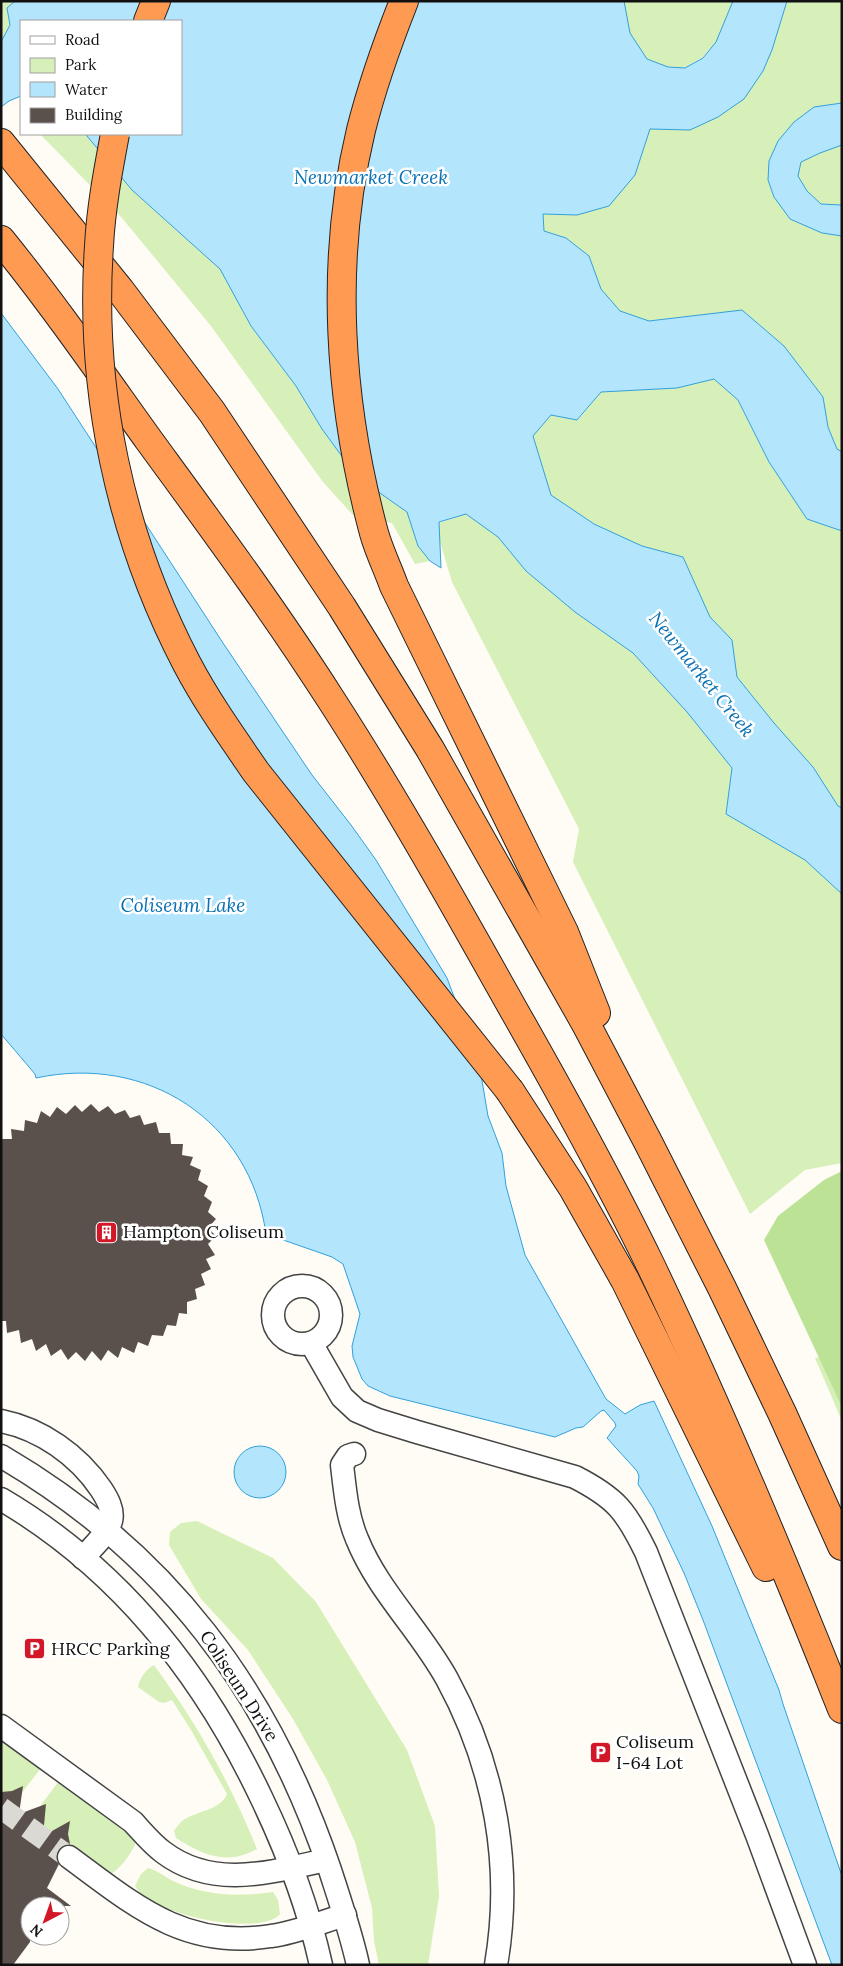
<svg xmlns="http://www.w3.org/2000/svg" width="843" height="1966" font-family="Lora,serif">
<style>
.green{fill:#d7efb8}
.forest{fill:#bce296}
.water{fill:#b3e5fd;stroke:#31a0dc}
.building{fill:#5b514c}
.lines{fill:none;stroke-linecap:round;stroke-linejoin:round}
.minor-tunnel{stroke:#dbd9d3;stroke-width:22;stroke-dasharray:22 11;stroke-linecap:butt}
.minor-casing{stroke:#444;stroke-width:25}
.highway-casing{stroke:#222;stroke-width:30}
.minor{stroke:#fff;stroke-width:22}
.highway{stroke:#ff9a53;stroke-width:28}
.highway-bridge-casing{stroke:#222;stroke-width:30;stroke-linecap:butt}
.highway-bridge{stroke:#ff9a53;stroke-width:28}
.labels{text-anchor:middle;stroke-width:5;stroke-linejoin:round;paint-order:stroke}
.poi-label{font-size:18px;fill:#111;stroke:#fff;text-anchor:start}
.street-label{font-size:18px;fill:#111;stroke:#fff}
.water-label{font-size:19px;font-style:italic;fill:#0a71b3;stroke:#fff}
</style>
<rect width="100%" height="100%" fill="#fffcf5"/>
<g class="green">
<path d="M1,1h14l-8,7 3,17 -9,17z"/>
<path d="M624,1h109l-17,41 -13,15 -18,11 -17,-1 -21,-8 -17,-26z"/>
<path d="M787,1h55v102l-28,4 -45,54 -1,19 6,17 48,36 20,3v216l-5,-3 -9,-22 -5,-30 -39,-51 -42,-36 -93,11 -29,-10 -19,-22 -12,-33 -23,-18 -22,-7 -1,-17 34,1 58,-40 15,-47 41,2 91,-112z"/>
<path d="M40,134h46l46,56 88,79 31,57 45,60 26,43 35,48 50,35 11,34 12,15 -15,3 -23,-41 -39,-8 -30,-33 -112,-156 -89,-108z"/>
<path d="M842,145v60l-21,-1 -14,-13 -9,-15 3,-14 19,-9z"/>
<path d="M714,379l24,21 31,62 38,57 35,12v277l-4,-2 -25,-39 -39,-44 -37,-46 -5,-37 -22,-23 -27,-60 -41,-11 -48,-22 -43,-29 -18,-59 18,-21 27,5 23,-28 76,-4z"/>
<path d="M466,514l32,23 28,34 49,41 58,41 54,59 45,56 -6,46 79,46 37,34v269l-37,7 -55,44 -177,-352 6,-33 -127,-247 -14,-47 1,-12z"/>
<path d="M842,1352v69l-27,-63z"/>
<path d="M197,1521l76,37 43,44 91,148 28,76 4,70 -11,69h-49l-5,-24 -2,-33 -17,-66 -28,-62 -34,-61 -45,-69 -47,-51 -32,-54 1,-13 11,-9z"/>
<path d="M154,1665c43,59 75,115 103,184 -30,17 -54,6 -81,-11l-2,-7c2,-3 5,-7 8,-10 13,-10 38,-10 45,-27l-36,-64 -19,-30 -8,3 -5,-1 -21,-15c1,-8 9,-19 16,-22z"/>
<path d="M1,1738l40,30 -27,35 -13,-9z"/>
<path d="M59,1781l77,59c0,8 -18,32 -26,34l-7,-4 -71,-53z"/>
<path d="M148,1868c10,3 16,8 25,13 32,15 66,16 100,11l5,8 2,14c-21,24 -131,0 -145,-28l6,-12z"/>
</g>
<path class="forest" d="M842,1171v236l-78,-167 14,-24 46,-36z"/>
<g class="water">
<path d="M15,1h609l6,32 17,26 21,8 17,1 18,-10 13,-16 17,-41h54l-15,49 -9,21 -19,28 -26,18 -28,13 -40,-1 -15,46 -26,31 -32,9 -34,-1 1,17 22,7 23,18 12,33 19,22 29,10 93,-11 42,36 39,51 5,30 9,22 5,3v79l-35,-12 -38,-57 -31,-62 -24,-21 -37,9 -76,4 -24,28 -26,-5 -18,21 18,59 43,29 48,22 41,11 27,60 22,23 5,37 37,46 39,44 25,39 4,2v86l-37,-34 -79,-46 6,-46 -45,-56 -54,-59 -58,-41 -49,-41 -28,-34 -32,-23 -27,8 2,46 -11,-7 -12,-15 -11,-34 -50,-35 -35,-48 -26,-43 -45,-60 -31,-57 -88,-79 -45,-54 -1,-2h95v-113h-160v75l-12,5 -8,6v-65l9,-17 -3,-17z"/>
<path d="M842,103v42l-22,8 -19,9 -3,14 9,15 14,13 21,1v31l-20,-3 -32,-14 -16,-22 -6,-17 1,-19 9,-20 16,-19 20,-15z"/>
<path d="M1,313l57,76 165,254 89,132 39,50 25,35 71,118 32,85 9,53 14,37 4,33 19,69 81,144 19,15 15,-9 14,-4 58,125 67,164 4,14 59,172v89h-10l-129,-345 -19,-47 -31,-65 -15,-24 1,-8 -2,-5 -30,-33 9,-12 -1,-3 -11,-13 -3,1 -18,16 -7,1 -21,9 -165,-41 -22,-10 -6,-7 -9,-22 -1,-11 8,-32 -17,-50 -11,-7 -66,-23c-16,-114 -119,-180 -230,-156l-1,-4 -34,-40z"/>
<circle cx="260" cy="1472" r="26"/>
</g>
<g class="building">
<path d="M91,1104l8,8 9,-6 7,8 10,-4 5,8 10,-3 4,10 12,-3 3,11h11l1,11h12l-1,11 11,2 -3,8 11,5 -3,10 10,6 -4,10 8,6 -4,10 8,7 -8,9 8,8 -8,8 7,11 -9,4 5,10 -10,5 4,11 -10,4 2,10 -10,3v12l-8,-1 -3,13 -9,-1 -4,11 -11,-1 -4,11 -10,-4 -4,11 -12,-6 -4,11 -10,-8 -7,11 -9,-10 -7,10 -9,-9 -8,8 -7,-11 -10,7 -5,-12 -10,7 -4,-12 -11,4 -2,-13 -12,3 -1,-12h-5v-182h11l-1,-10 13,2 1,-11 12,3 4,-12 9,6 7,-10 9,7 9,-9 7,7z"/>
<path d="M23,1786l-4,28 27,-10 -3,32 27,-15 -2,13 2,10 -7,1 -5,5 -2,6 3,8 -12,24 24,18h-41v36l-17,23h-12v-173l11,-1z"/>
</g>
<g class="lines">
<path class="minor-tunnel" d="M1,1808l68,49"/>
<defs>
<g id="minor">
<circle cx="302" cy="1315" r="29"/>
<path d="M311,1343l31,54 15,14 21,9 39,12 158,45c41,21 51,34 71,75l111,283 48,130"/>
<path d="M1,1421c40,8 77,34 100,68 6,9 13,21 10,32 -4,14 -19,26 -28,37"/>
<path d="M354,1454l-6,2 -6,9c3,25 5,51 15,74 21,52 63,91 90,140 48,88 66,187 49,286"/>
<path d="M1,1456c166,97 268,234 329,414 10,31 21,63 28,95"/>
<path d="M1,1499c119,70 202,176 260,298 26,54 47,109 60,168"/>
<path d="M1,1726l132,96c10,11 19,22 30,30 50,38 108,20 163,8"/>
<path d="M69,1857c65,48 116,93 202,79 25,-3 50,-14 74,-21"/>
</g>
<g id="highway">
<path d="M404,1c-17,43 -32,85 -43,129 -32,133 -22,273 13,403 5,18 14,36 20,53l170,346 32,81"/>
<path d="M148,21l8,-20"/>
<path d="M1,143l119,147 92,122 130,195 88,142 156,275 62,118 74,146 60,125 60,133"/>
<path d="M1,240c52,64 99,132 147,199 62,85 125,170 182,259 66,102 126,209 186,316 46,81 92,164 133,248 70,146 133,296 193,447"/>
<path d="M510,1091l63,97 52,92 141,287"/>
</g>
</defs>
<use href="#minor" class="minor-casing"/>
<use href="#highway" class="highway-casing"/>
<use href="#minor" class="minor"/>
<use href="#highway" class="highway"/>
<defs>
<path id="highway-bridge" d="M115,134c-7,37 -14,74 -16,112 -10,144 21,290 88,418 20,38 45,73 69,108l254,319"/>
</defs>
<use href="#highway-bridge" class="highway-bridge-casing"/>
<use href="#highway-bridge" class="highway-bridge"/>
</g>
<defs>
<symbol id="building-square" viewBox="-11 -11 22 22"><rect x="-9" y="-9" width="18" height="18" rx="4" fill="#d21729" stroke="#fff"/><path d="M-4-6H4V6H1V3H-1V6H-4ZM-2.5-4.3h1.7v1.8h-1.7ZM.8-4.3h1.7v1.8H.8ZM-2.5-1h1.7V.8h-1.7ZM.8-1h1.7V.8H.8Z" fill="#fff"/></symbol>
<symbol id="parking-square" viewBox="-11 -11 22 22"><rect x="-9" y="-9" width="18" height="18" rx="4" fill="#d21729" stroke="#fff"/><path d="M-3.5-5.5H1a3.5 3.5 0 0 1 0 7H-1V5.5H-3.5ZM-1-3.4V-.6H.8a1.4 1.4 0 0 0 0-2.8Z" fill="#fff"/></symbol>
</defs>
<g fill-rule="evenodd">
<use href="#building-square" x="94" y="1220" width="25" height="25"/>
<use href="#parking-square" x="22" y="1636" width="25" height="25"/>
<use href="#parking-square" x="588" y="1740" width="25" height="25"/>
</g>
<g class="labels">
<g class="poi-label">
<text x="123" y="1238">Hampton Coliseum</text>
<text x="51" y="1655">HRCC Parking</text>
<text x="616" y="1748">Coliseum<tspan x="616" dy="21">I-64 Lot</tspan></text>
</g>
<g class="street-label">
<text transform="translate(239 1686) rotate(57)" y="6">Coliseum Drive</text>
</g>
<g class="water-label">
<text x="371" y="184">Newmarket Creek</text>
<text transform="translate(702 674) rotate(51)" y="7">Newmarket Creek</text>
<text x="183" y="912">Coliseum Lake</text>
</g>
</g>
<rect width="843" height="1966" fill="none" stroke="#111111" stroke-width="5"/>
<rect x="20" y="20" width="162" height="115" fill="#ffffff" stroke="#a0a0a0"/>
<rect x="30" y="36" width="25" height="8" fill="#ffffff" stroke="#a0a0a0"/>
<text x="65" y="45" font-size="15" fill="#111111">Road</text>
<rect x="30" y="58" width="25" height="15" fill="#d7efb8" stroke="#a0a0a0"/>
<text x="65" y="70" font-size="15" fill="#111111">Park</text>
<rect x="30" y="82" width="25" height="15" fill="#b3e5fd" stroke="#a0a0a0"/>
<text x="65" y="95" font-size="15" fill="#111111">Water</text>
<rect x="30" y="108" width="25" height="15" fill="#5b514c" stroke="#a0a0a0"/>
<text x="65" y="120" font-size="15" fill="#111111">Building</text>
<g transform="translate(45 1921) rotate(221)"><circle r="24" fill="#ffffff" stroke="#a0a0a0"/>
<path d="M0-4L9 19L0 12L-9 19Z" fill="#d21729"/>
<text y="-8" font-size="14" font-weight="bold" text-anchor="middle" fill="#111111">N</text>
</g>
</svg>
